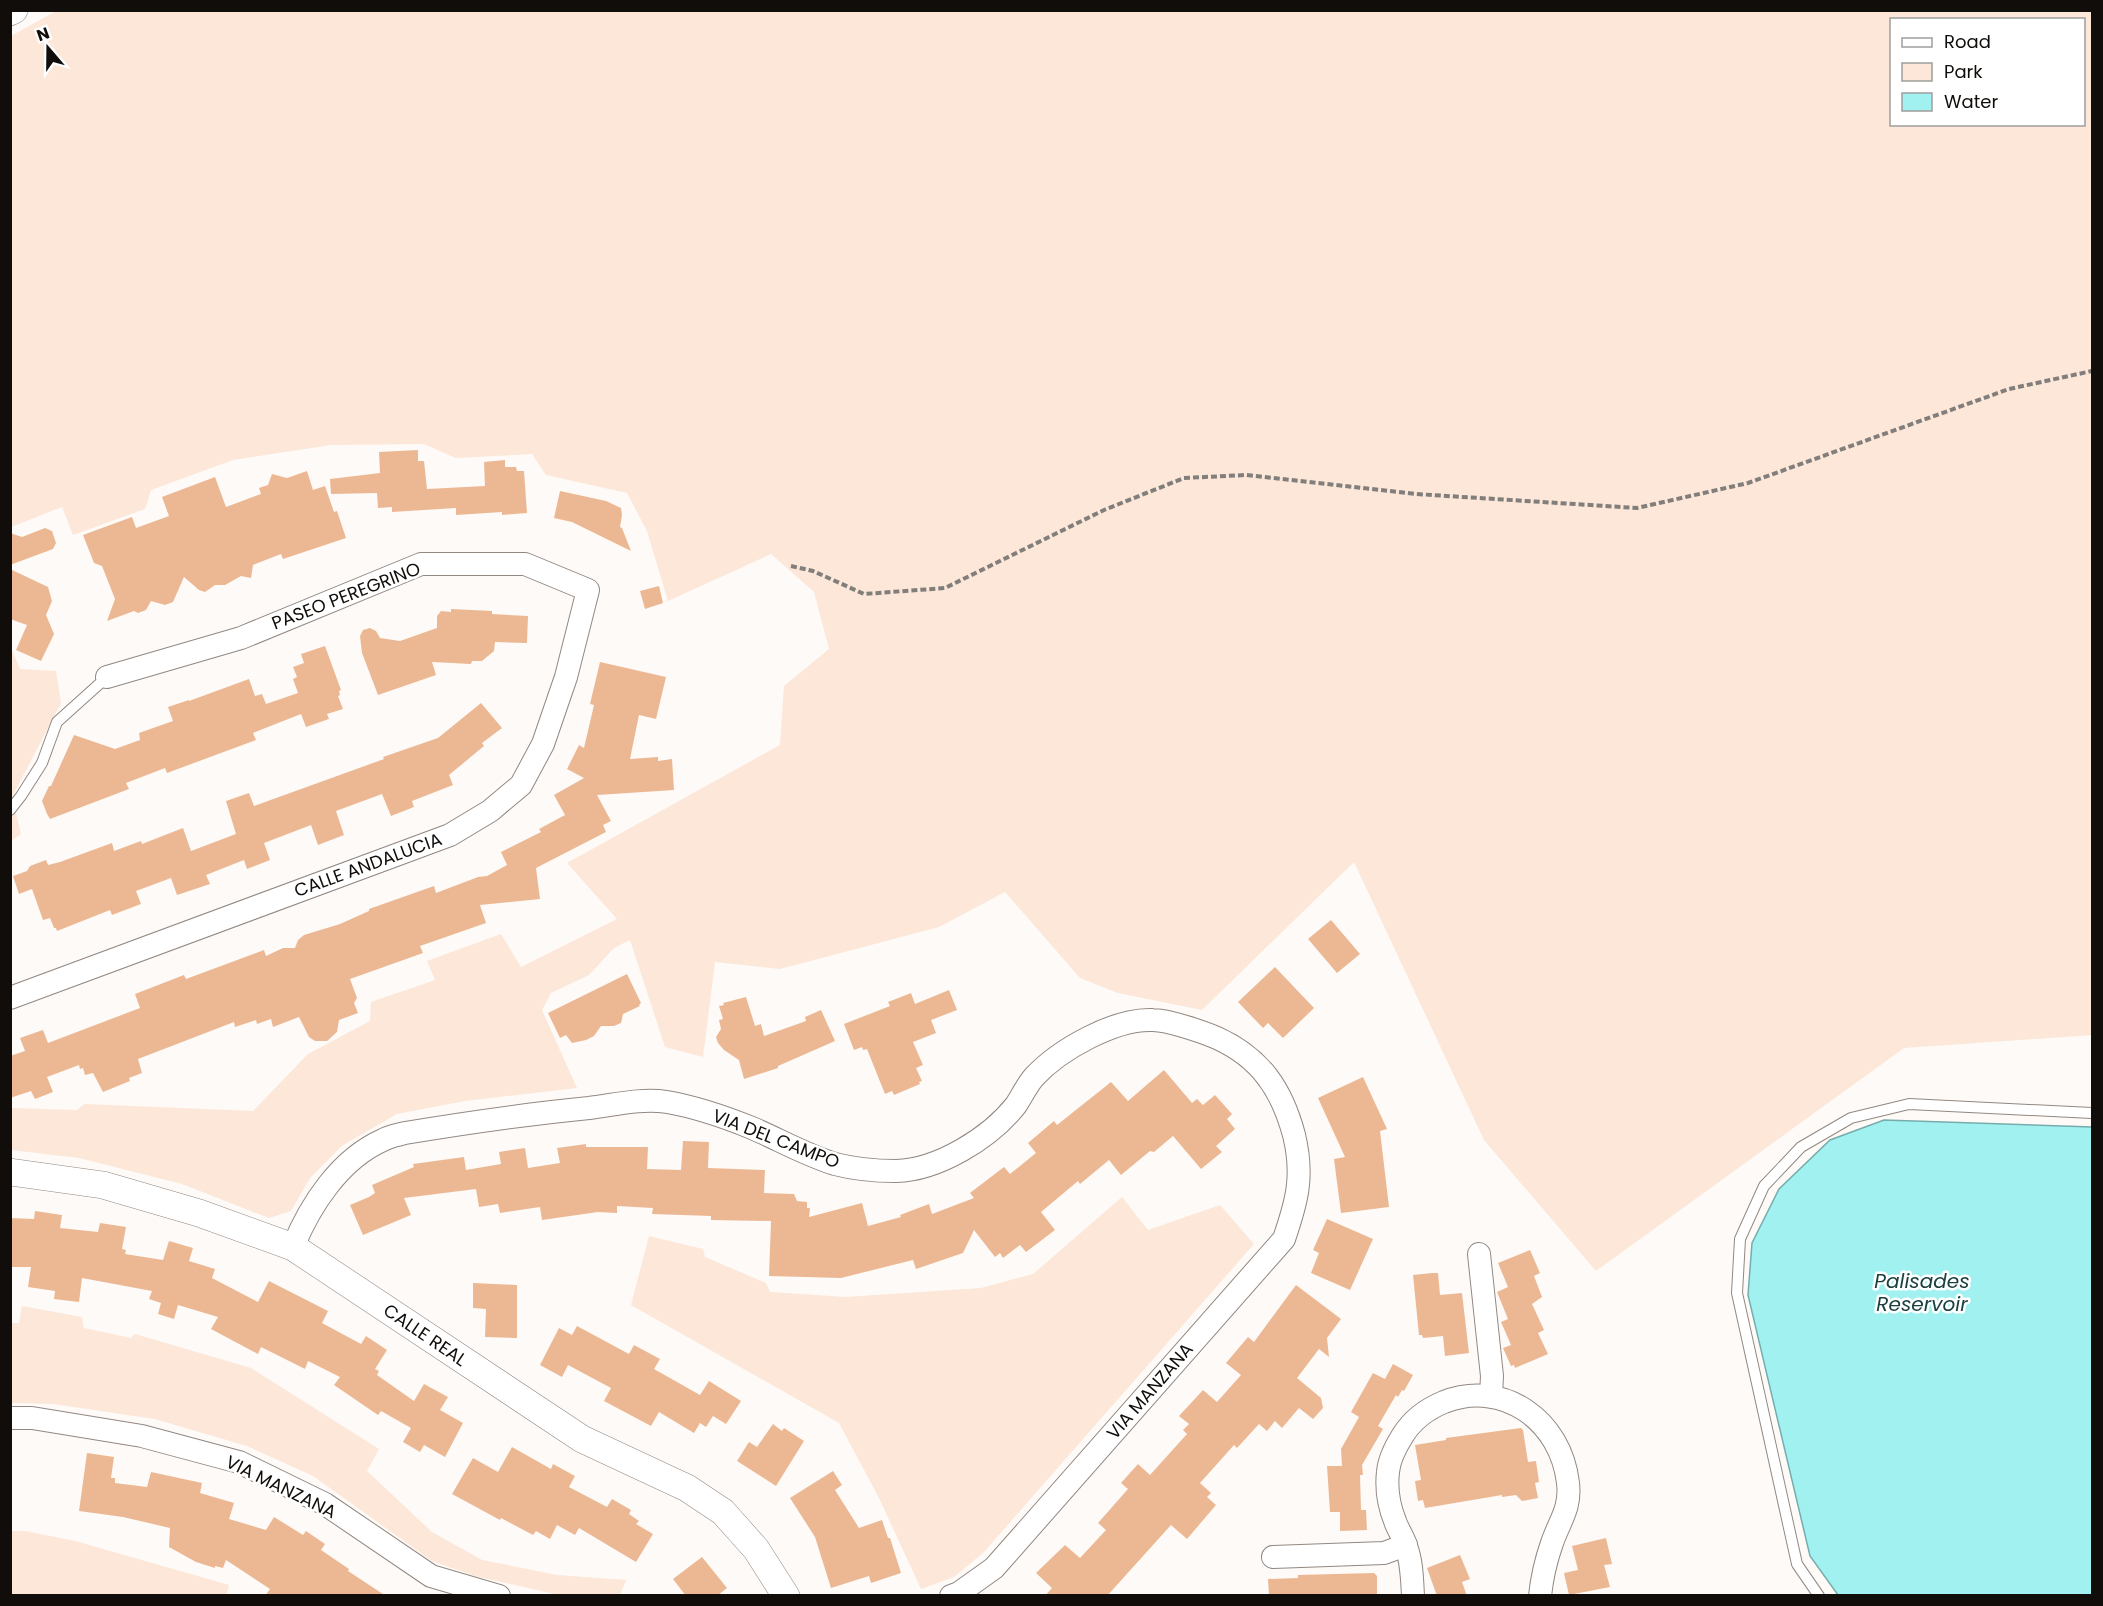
<svg xmlns="http://www.w3.org/2000/svg" width="2103" height="1606" font-family="Poppins,sans-serif">
<style>
.green{fill:#fce7d8;fill-rule:evenodd}
.water{fill:#a2f1f1;stroke:#76adac;stroke-width:1.5}
.building{fill:#ecb893}
.lines{fill:none;stroke-linecap:round;stroke-linejoin:round}
.service-casing{stroke:#928882;stroke-width:12}
.minor-casing{stroke:#928882;stroke-width:24}
.tertiary-casing{stroke:#928882;stroke-width:28}
.path{stroke:#827e7b;stroke-width:4;stroke-dasharray:6 3;stroke-linecap:butt}
.service{stroke:#fff;stroke-width:10}
.minor{stroke:#fff;stroke-width:22}
.tertiary{stroke:#fff;stroke-width:27}
.labels{text-anchor:middle;stroke-width:5;stroke-linejoin:round;paint-order:stroke}
.street-label{font-size:18px;fill:#100d0a;stroke:#fff}
.water-label{font-size:20px;font-style:italic;fill:#1a4040;stroke:#fff}
</style>
<rect width="100%" height="100%" fill="#fefaf7"/>
<g class="green">
<path d="M58,10l2034,1v1024l-188,13 -308,223 -112,-131 -130,-278 -152,148 -84,-17 -38,-15 -75,-86 -66,35 -159,42 -65,-7 -12,95 -38,-10 -35,-107 -16,8 -25,27 -38,18 -9,17 35,78 -112,13 -68,13 -54,31 -33,33 -19,33 -22,7 -87,-34 -103,-26 -68,-8v-42l66,2 7,-6 169,7 55,-57 62,-33 1,-19 64,-22 -8,-19 74,-27 20,33 96,-48 -50,-56 213,-118 4,-59 45,-37 -15,-57 -43,-38 -103,47 -21,-70 -20,-38 -81,-18 -14,-21 -76,4 -32,-14 -93,1 -98,15 -82,30 -6,19 -72,26 -11,-28 -51,20v-491zM1892,20h192v104h-192z"/>
<path d="M10,646l10,23 36,2 5,32 -49,94 9,37 -10,7z"/>
<path d="M1122,1197l26,33 72,-25 34,39 -270,308 -30,25 -33,12 -42,-91 -40,-75 -208,-118 18,-69 54,13 2,8 61,26 4,9 76,5 135,-9 52,-14z"/>
<path d="M22,1306l60,11 2,11 47,10 4,-4 116,34 128,81 -12,22 65,61 50,28 75,15 69,5 -6,15h-61l-84,-19 -43,-15 -119,-85 -66,-30 -92,-27 -102,-15 -42,-1v-80h8z"/>
<path d="M11,1531h14l50,10 154,44 -3,11 -215,-1z"/>
</g>
<path class="water" d="M1884,1120l208,7v468h-254l-28,-39 -62,-261 4,-52 27,-54 51,-49z"/>
<g class="building">
<path d="M418,450v11h6l3,28 58,-3 -1,-24 21,-2v7h11l1,4h7l3,42 -25,2v-3l-46,3v-7l-64,4v-5l-14,1 -1,-15 -46,1 -1,-15 50,-6 -1,-21z"/>
<path d="M307,471l6,19 12,-4 9,26 3,-1 9,27 -63,21 -2,-5 -28,11 -2,13 -10,-2 -16,9h-10l-10,7 -6,-2 -15,-13 -11,25 -8,3 -14,-4 -5,9 -8,3 -4,-2 -27,10 8,-22 -13,-33 -8,-3 -11,-28 49,-18 4,11 33,-12 -7,-19 53,-20 11,30 35,-13 -2,-6 9,-3 4,-11 15,4z"/>
<path d="M560,491l46,10 15,7 1,7 -2,12 2,1 9,23 -59,-29 -18,-4z"/>
<path d="M45,528l7,3 4,12 -3,6 -43,16v-32l12,4z"/>
<path d="M10,569l38,18 4,14 -6,14 8,19 -13,27 -25,-11 11,-25 -17,-6z"/>
<path d="M659,586l4,17 -18,6 -5,-18z"/>
<path d="M451,609l41,2v3l36,2 -1,27 -32,-1 -1,9 -12,10h-10l-1,3 -39,-2 4,13 -58,20 -16,-42 -2,-17 3,-6 7,-2 6,3 4,7 20,3 37,-13v-12l4,-5 10,1z"/>
<path d="M325,646l16,44 -2,1 1,4 -2,1 5,13 -16,5 2,5 -23,8 -5,-13 -48,19 3,7 -89,33 -2,-5 -39,15 3,6 -79,30 -3,-5 -5,-13 7,-15h2l23,-51 41,14 25,-9 -1,-7 34,-12 -5,-14 21,-7v1l60,-22 6,17 7,-2 4,10 32,-11 -5,-14 4,-2 -4,-10 11,-4 -3,-9z"/>
<path d="M600,662l66,15 -10,42 -17,-4 -9,44 28,-2v4l14,-2 2,31 -77,5 14,26 -8,4 3,7 -70,36 4,31 -60,6 6,18 -66,23 3,7 -73,26 7,19 -3,5 4,10 -19,7 -2,12 -10,9h-12l-6,-4 -10,-20 -26,10 -2,-8 -14,5 -1,-4 -21,7 -1,-5 -96,37 4,14 -13,5 1,3 -27,11 -10,-19 -8,2 -2,-7 -3,1 -1,-4 -32,12 6,15 -18,7 -4,-8 -21,7v-42l15,-5 -5,-13 23,-8 5,13 92,-35 -5,-14 49,-19 2,4 78,-29 2,6 17,-8h12l3,-8 6,-5 36,-11 29,-13v-2l65,-23 2,7 42,-16 9,-1 20,-11 -6,-13 40,-20 -2,-3 26,-14 -11,-20 30,-17 -17,-9 12,-24 5,3 10,-43 -4,-1z"/>
<path d="M481,703l21,25 -20,15 2,3 -35,29 4,10 -41,16 2,6 -23,9 -9,-22 -46,17 8,24 -26,10 -7,-20 -47,18 6,17 -23,9 -3,-9 -38,15 4,9 -33,11 -6,-17 -35,13 5,13 -29,11 -2,-5 -53,21 -1,-3h-2l-4,-10 -7,2 -11,-31 -13,5 -6,-18 14,-5 3,-5 16,-6 2,5 12,-3 52,-19 2,8 27,-10 1,3 41,-16 8,23 45,-17 -10,-33 23,-8 5,13 119,-43 11,-4 -1,-2 55,-19z"/>
<path d="M1331,920l29,34 -23,19 -29,-34z"/>
<path d="M1275,967l39,41 -31,30 -15,-15 -5,5 -25,-26z"/>
<path d="M627,974l14,29 -2,2 1,1 -17,8 -2,9 -7,3h-13l-7,10 -8,4 -14,3 -6,-8 -6,3 -12,-25z"/>
<path d="M949,990l8,20 -26,10 5,13 -23,9 10,23 -7,3 6,13 -3,1 1,2 -26,11 -2,-4 -7,3 -18,-45 -4,1 -1,-3 -8,3 -10,-26 46,-18 -2,-4 23,-9 4,11z"/>
<path d="M746,997l9,29 6,-2 3,12 42,-15 -1,-4 16,-7 14,31 -57,25v2l-34,11 -5,-19 -15,-10 -6,-7 -2,-6 5,-8 -2,-9 4,-1 -4,-13 5,-1 -1,-2z"/>
<path d="M1164,1070l28,33 5,-4 6,6 12,-10 17,19 -5,5 8,10 -19,17 6,6 -21,17 -28,-33 -19,16 -4,-1 -29,24 -12,-15 -29,24 -2,-3 -37,31 14,18 -29,22 -6,-7 -17,13 -3,-5 -5,4 -21,-27 -11,23 -47,16 -3,-9 -72,18 -72,-2 2,-55 -60,-1v-4l-59,-2 1,-6 -36,-2v7l-19,-1 -56,8 -2,-13 -40,6 -2,-9 -19,3 -3,-18 -72,9 7,17 -48,20 -13,-30 19,-8 6,-4 -3,-8 42,-18 -1,-3 51,-7 2,13 35,-6 -2,-12 26,-4 3,20 32,-5 -3,-15 29,-4v3h62l-1,22 34,1 2,-29 26,1 -1,26 57,2 -1,23 30,1 3,7 10,1v6h3l-1,9 53,-14 6,23 33,-9 -1,-2 29,-11 3,10 42,-16 -4,-5 34,-26 6,7 26,-21 -8,-10 26,-22 3,4 54,-43 17,19z"/>
<path d="M1363,1077l24,52 -7,2 9,76 -48,6 -7,-54 11,-2 -27,-59z"/>
<path d="M35,1211l27,4 -2,13 38,4 2,-9 26,4 -4,22 4,1 -1,4 38,6 6,-19 24,7 -4,13 26,8 -3,9 46,24 11,-21 59,30 -6,12 39,21 5,-8 21,14 -12,19 4,2 -2,4 37,26 10,-17 24,13 -8,13 23,13 -18,34 -21,-12 -4,7 -17,-10 8,-14 -30,-17 -3,4 -44,-30 6,-8 -32,-16 -3,8 -44,-22 -3,7 -47,-25 7,-12 -40,-12 -4,14 -16,-5 3,-11 -12,-4 3,-8 -70,-13 -3,24 -25,-3 1,-8 -27,-4 3,-20h-21v-49l24,1z"/>
<path d="M1327,1219l46,20 -23,51 -39,-17 8,-20 -6,-3z"/>
<path d="M1530,1250l10,23 -6,3 8,21 -10,7 12,26 -6,3 10,21 -33,14 -1,-3 -3,1 -8,-18 8,-3 -10,-23 7,-3 -11,-27 11,-5 -10,-24z"/>
<path d="M1432,1273h6l2,22 22,-2 7,60 -24,3 -2,-20 -20,2 -1,-3h-3l-6,-60z"/>
<path d="M473,1283l44,2v53l-32,-1 1,-28 -13,-1z"/>
<path d="M1296,1285l45,34 -14,19 2,19 -10,-8 -22,29 24,20 2,10 -10,11 -14,-11 -17,20 -7,-7 -8,10 -8,-7 -22,24 -3,-3 -34,38 11,10 -4,4 9,8 -29,34 -16,-14 -64,71h-62l7,-8 -16,-15 29,-28 15,13 26,-28 -8,-7 30,-34 -7,-6 17,-19 12,11 37,-41 -4,-4 6,-6 -10,-8 24,-26 14,12 24,-27 -15,-12 22,-26 6,5z"/>
<path d="M577,1326l52,28 5,-9 26,14 -6,10 46,26 9,-14 32,20 -15,23 -13,-8 -7,11 -6,-4 -6,10 -35,-21 -8,14 -47,-25 7,-13 -43,-23 -6,12 -22,-12 19,-37 13,7z"/>
<path d="M1393,1364l20,11 -9,16 -2,-1 -4,7 -2,-2 -18,31 5,3 -21,36 1,10h-3l1,35h5l1,20 -27,1v-19h-10l-3,-46h15l-1,-17 18,-32 -8,-5 22,-39 12,6z"/>
<path d="M773,1424l9,7 2,-3 20,13 -28,45 -39,-25 12,-19 8,5z"/>
<path d="M1521,1428l2,2 5,32 8,-1 3,21 -4,1 3,15 -16,3 -6,-6 -14,2v-2l-77,13 -2,-8 -5,1 -3,-20 6,-1 -6,-35 31,-5v-2z"/>
<path d="M512,1447l39,22 2,-5 22,12 -6,11 38,20 5,-8 19,11 -2,4 10,7 -3,3 17,10 -17,28 -57,-34 -4,7 -18,-10 -7,14 -14,-8 -3,4 -32,-17 -1,2 -48,-26 21,-36 25,14z"/>
<path d="M87,1453l27,4 -3,21h4v5l32,4 4,-15 51,11 -2,10 34,10 -5,16 37,11 8,-13 29,18 3,-4 19,13 -4,6 28,19 -1,2 38,25h-121l5,-7 -44,-29 -3,8 -8,-2v2l-19,-6 -27,-15 1,-19 -47,-11 -44,-6z"/>
<path d="M833,1471l9,14 -7,5 24,38 23,-8 6,18h2l11,35 -30,10 -2,-7 -38,12 -16,-51 -25,-39z"/>
<path d="M1606,1538l6,26 -8,1 6,22 -41,8 -5,-22 14,-3 -6,-24z"/>
<path d="M1460,1555l10,24 -8,3 5,14h-30l-10,-28z"/>
<path d="M702,1557l25,31 -10,8h-31l-13,-17z"/>
<path d="M1374,1573l3,3v20h-108l-1,-17 30,-1v-3z"/>
</g>
<g class="lines">
<defs>
<g id="service">
<path d="M10,810l11,-14 21,-33 15,-41 50,-45"/>
<path d="M1819,1596l-22,-32 -60,-271 3,-54 24,-53 37,-39 50,-29 58,-14 183,9"/>
</g>
<g id="minor">
<path d="M10,998l440,-163 40,-24 31,-26 22,-41 23,-67 22,-87 -63,-26h-104l-180,74 -134,39"/>
<path d="M293,1247c17,-42 47,-88 90,-107 7,-4 15,-5 22,-7 61,-10 122,-19 184,-25 25,-3 52,-10 78,-6 29,5 58,15 85,26 28,12 54,27 83,36 19,5 42,7 61,7 42,-1 94,-33 120,-66 6,-9 11,-20 18,-28 25,-27 81,-59 119,-57 15,0 50,12 64,18 44,20 65,52 77,97 10,41 3,66 -10,104l-290,329 -35,25 -8,3"/>
<path d="M1479,1254l13,122 -1,19"/>
<path d="M10,1418h22l110,18 97,26 86,42 106,72 68,20"/>
<path d="M1273,1557l111,-4 22,-8"/>
<path d="M1413,1596c-1,-17 -1,-34 -7,-50 -2,-8 -8,-16 -11,-25 -6,-15 -9,-32 -7,-49 1,-13 8,-26 15,-37 10,-16 24,-26 41,-33 60,-23 117,19 124,81 3,25 -8,37 -16,60 -6,17 -10,34 -12,53"/>
</g>
<g id="tertiary">
<path d="M10,12l4,-2"/>
<path d="M10,1172l93,13 96,28 94,34 289,192 105,49 36,24 33,37 30,47"/>
</g>
</defs>
<use href="#service" class="service-casing"/>
<use href="#minor" class="minor-casing"/>
<use href="#tertiary" class="tertiary-casing"/>
<path class="path" d="M791,566l22,5 51,23 81,-6 159,-78 80,-32 62,-3 170,19 221,14 111,-25 261,-94 83,-18"/>
<use href="#service" class="service"/>
<use href="#minor" class="minor"/>
<use href="#tertiary" class="tertiary"/>
</g>
<g class="labels">
<g class="street-label">
<text transform="translate(346 596) rotate(-21)" y="6">PASEO PEREGRINO</text>
<text transform="translate(368 865) rotate(-20)" y="6">CALLE ANDALUCIA</text>
<text transform="translate(776 1139) rotate(21)" y="6">VIA DEL CAMPO</text>
<text transform="translate(425 1335) rotate(34)" y="6">CALLE REAL</text>
<text transform="translate(1150 1391) rotate(-49)" y="6">VIA MANZANA</text>
<text transform="translate(281 1487) rotate(26)" y="6">VIA MANZANA</text>
</g>
<g class="water-label">
<text x="1922" y="1288">Palisades<tspan x="1922" dy="23">Reservoir</tspan></text>
</g>
</g>
<rect width="2103" height="1606" fill="none" stroke="#100d0a" stroke-width="24"/>
<rect x="1890" y="18" width="195" height="108" fill="#ffffff" stroke="#9f9e9d" stroke-width="1.5"/>
<rect x="1902" y="38" width="30" height="9" fill="#ffffff" stroke="#9f9e9d" stroke-width="1.5"/>
<text x="1944" y="48" font-size="18" fill="#100d0a">Road</text>
<rect x="1902" y="63" width="30" height="18" fill="#fce7d8" stroke="#9f9e9d" stroke-width="1.5"/>
<text x="1944" y="78" font-size="18" fill="#100d0a">Park</text>
<rect x="1902" y="93" width="30" height="18" fill="#a2f1f1" stroke="#9f9e9d" stroke-width="1.5"/>
<text x="1944" y="108" font-size="18" fill="#100d0a">Water</text>
<g transform="translate(48 48) rotate(340)" stroke="#ffffff" stroke-width="4.5" paint-order="stroke">
<path d="M0-4.5L10 22L0 15L-10 22Z" fill="#100d0a"/>
<text y="-9" font-size="16" font-weight="bold" text-anchor="middle" fill="#100d0a">N</text>
</g>
</svg>
